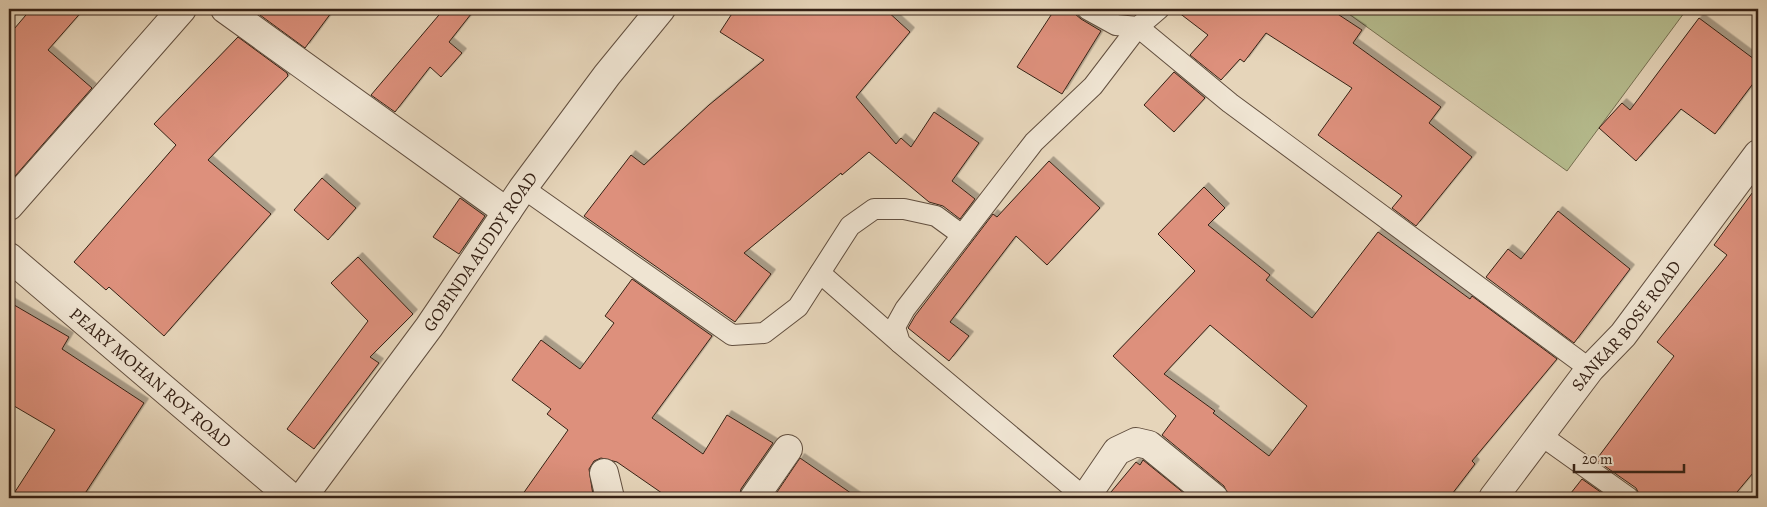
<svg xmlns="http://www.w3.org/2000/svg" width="1767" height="507" font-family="Alegreya,serif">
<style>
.green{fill:#b6bd8f;stroke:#767052}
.building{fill:#dd907b;stroke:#362216;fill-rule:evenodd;filter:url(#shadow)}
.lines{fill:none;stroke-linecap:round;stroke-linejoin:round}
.service-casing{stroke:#624f3f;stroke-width:22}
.minor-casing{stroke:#624f3f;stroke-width:30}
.tertiary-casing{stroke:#624f3f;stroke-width:30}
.service{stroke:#efe4d2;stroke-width:20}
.minor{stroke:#efe4d2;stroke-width:28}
.tertiary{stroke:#efe4d2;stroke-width:28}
.labels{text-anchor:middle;stroke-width:4;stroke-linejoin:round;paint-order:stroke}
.street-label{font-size:18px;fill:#362216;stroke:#efe4d2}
</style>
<defs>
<filter id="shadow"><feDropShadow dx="4.5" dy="-4.5" stdDeviation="0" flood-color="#0004"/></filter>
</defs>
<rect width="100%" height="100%" fill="#e6d5ba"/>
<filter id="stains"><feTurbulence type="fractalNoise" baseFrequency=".004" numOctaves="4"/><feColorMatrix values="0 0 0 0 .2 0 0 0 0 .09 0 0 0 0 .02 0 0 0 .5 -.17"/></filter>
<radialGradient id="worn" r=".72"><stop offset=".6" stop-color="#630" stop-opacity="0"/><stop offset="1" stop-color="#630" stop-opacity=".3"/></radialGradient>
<path class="green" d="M1342,9h345l-120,162z"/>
<g class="building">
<path d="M31,9h53l-36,41 44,38 -83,95v-148z"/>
<path d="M265,9h69l-29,39 -45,-33z"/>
<path d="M444,9h31l-26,33 13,11 -21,24 -11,-10 -35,45 -24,-17z"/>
<path d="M735,9h150l25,23 -54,65 40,47 5,-6 10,9 23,-35 45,31 -27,38 23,18 -15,20 -17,-13 -14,-4 -60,-50 -27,23 -1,-2 -97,80 27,21 -36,48 -151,-106 47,-61 13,10 65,-60 55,-45 -44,-28z"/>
<path d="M1055,9h14l12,10 20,12 -39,63 -45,-27z"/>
<path d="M1174,9h156l32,21 -9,13 88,64 -12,16 43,34 -56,69 -24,-18 10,-12 -84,-61 34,-47 -86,-55 -22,29 -4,-3 -19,21 -31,-25 18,-20z"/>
<path d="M1699,18l59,44v15l-43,57 -34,-25 -45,52 -37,-33 23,-25 8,7z"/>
<path d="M238,37l49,36 1,3 -80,84 63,54 -107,122 -55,-49 -3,3 -32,-28 102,-117 -22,-21z"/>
<path d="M1174,72l31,26 -31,34 -30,-27z"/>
<path d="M1049,161l51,47 -53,57 -31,-29 -66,86 19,14 -20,25 -41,-33 7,-12 78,-102 4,3z"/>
<path d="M322,178l34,30 -28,32 -34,-30z"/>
<path d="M1758,185v282l-26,31h-91l-5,-10 -40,-28 78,-104 -17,-14 70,-87 -13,-10z"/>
<path d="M1204,187l21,21 -17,17 62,50 -4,5 46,38 66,-86 92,67 2,-3 85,63 -85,102 3,3 -26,34h-220l-5,-12 -62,-51 14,-19 -63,-60 82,-85 -37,-37zM1210,325l97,81 -38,50 -56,-43 2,-2 -51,-37z"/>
<path d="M460,198l25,18 -26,38 -26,-17z"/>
<path d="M1558,211l72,58 -56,74 -88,-66 22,-28 13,10z"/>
<path d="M358,257l55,57 -43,43 9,6 -65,86 -27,-20 81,-108 -37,-38z"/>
<path d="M632,279l80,57 -60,82 51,36 24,-39 46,28 -32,46 -2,9h-70l-52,-36 -16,-4 -7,3 -5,8 4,26 -2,3h-71l48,-68 -21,-16 4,-5 -39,-29 29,-40 39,29 34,-46 -9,-7z"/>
<path d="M9,302l60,35 -7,12 82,54 -62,95h-71l44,-68 -46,-27z"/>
<path d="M800,458l58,40h-85z"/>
<path d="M1143,460l47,38h-84l30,-36 4,3z"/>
<path d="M1582,479l27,19h-42z"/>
</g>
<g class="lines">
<defs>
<g id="service">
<path d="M1087,9l29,16 22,2 21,-18"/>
<path d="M523,188l209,147 32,-2 34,-26 52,-81 24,-17h30l32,7 26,19"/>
<path d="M820,273l80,70"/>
<path d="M1542,436l87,62"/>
<path d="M1085,498l-185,-155 -5,-16 10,-18 129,-167 59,-56 45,-59 92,76 360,266"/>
</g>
<g id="minor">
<path d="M225,9l282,203"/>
<path d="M9,206l173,-197"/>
<path d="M604,473l6,25"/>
<path d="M754,498l34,-49"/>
<path d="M1085,498l32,-47 19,-9 13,3 65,53"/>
</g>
<g id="tertiary">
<path id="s1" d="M9,257l283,241"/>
<path id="s2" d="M302,498l127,-171 94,-139 84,-113 54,-66"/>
<path id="s3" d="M1493,498l97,-129 33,-34 135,-181"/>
</g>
</defs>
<use href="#service" class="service-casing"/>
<use href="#minor" class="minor-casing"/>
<use href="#tertiary" class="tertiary-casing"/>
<use href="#service" class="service"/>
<use href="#minor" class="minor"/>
<use href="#tertiary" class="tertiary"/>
</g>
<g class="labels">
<g class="street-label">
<text dy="6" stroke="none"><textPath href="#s2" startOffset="304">GOBINDA AUDDY ROAD</textPath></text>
<text dy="6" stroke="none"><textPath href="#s3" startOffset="218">SANKAR BOSE ROAD</textPath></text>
<text dy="6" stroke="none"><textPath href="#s1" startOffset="186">PEARY MOHAN ROY ROAD</textPath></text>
</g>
</g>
<rect width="1767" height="507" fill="none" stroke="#e6d5ba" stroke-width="30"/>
<rect x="10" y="10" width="1747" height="487" fill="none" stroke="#362216" stroke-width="2.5"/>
<rect x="15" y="15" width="1737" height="477" fill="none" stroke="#362216"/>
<path d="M1574 464v8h110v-8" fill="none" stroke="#362216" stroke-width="2.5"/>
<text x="1582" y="464" font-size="15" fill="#362216" stroke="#efe4d2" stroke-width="4" paint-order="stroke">20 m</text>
<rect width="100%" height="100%" filter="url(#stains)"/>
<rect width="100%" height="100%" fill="url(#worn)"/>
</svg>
